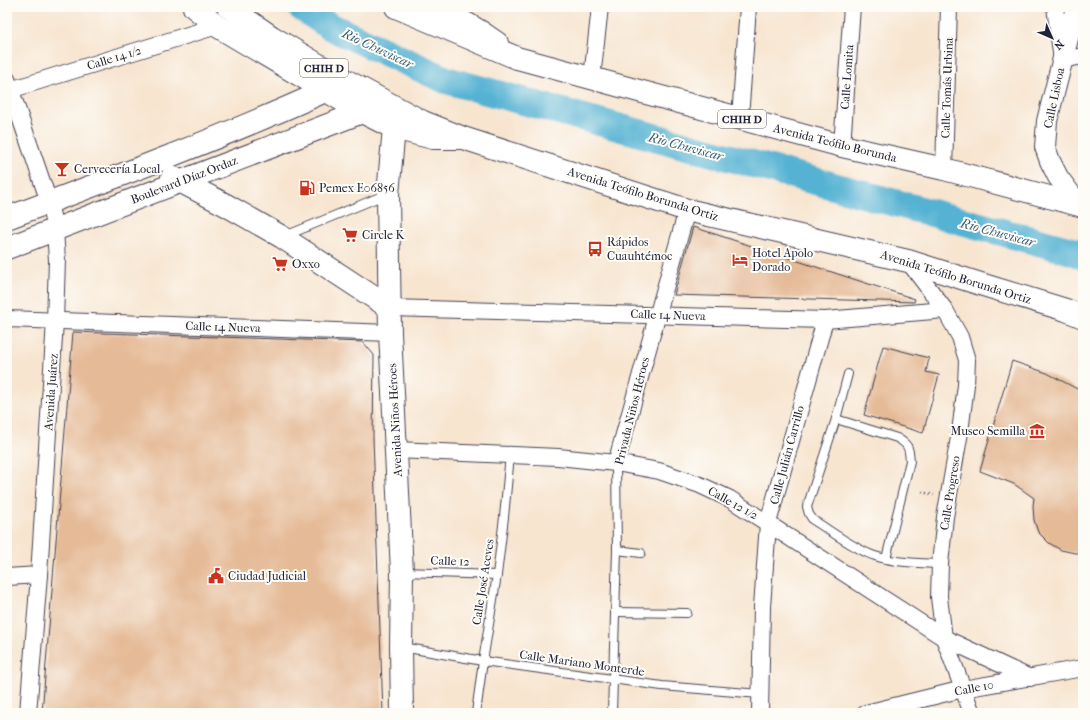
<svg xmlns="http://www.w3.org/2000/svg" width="1090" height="720" font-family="'IM FELL French Canon',serif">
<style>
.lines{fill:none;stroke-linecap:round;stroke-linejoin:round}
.river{stroke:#54b2d3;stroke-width:28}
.building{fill:#e5ba96}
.service-casing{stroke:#423f51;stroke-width:10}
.minor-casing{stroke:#423f51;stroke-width:18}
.tertiary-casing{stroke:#423f51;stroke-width:22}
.secondary-casing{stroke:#423f51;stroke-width:24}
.primary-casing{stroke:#423f51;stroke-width:24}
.path{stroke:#423f51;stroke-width:2.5;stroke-dasharray:1 3;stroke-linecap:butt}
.service{stroke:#fff;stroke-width:8}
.minor{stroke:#fff;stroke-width:16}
.tertiary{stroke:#fff;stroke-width:20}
.secondary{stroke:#fff;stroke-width:22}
.primary{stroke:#fff;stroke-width:22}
.labels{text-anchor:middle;stroke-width:4;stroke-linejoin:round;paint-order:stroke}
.shield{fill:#fdfcf7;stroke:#646373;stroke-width:1}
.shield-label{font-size:11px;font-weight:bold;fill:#22223b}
.street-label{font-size:12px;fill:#22223b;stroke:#fdfcf7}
.poi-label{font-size:12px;fill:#22223b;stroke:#fdfcf7;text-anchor:start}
.water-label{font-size:13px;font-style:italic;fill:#365c78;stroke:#fdfcf7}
</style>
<rect width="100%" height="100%" fill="#fdfcf7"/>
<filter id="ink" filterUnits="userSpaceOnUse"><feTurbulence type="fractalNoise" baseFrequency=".025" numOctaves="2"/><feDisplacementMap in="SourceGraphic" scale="8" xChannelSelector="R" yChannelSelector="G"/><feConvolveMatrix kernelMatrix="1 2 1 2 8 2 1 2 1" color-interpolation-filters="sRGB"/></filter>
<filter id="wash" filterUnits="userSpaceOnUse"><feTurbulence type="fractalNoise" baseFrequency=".012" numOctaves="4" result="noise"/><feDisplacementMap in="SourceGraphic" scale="16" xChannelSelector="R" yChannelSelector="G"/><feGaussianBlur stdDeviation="0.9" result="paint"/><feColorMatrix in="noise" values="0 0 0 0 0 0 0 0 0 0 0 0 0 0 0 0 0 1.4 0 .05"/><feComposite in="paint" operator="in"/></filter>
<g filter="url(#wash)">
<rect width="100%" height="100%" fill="#f7e5d0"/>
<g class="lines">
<path class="river" d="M301,7l28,19 117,54 629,172 8,4"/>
</g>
<g id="blocks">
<g class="building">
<path d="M693,227l222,72 -1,3 -240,-7z"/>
<path d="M73,332l290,10 11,13 -1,83 10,275h-341z"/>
<path d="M883,346l46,12 -3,14 13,3 -16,58 -59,-18z"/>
<path d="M1012,361l35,12 36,19v161h-8l-14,-3 -12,-7 -11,-11 -4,-12 -1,-14 1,-8 -20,-14 -34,-13z"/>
</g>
</g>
</g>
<g filter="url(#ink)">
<use href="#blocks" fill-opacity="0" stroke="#423f51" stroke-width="1"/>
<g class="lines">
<defs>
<g id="service">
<path d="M285,236l102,-42"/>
<path d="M848,374l-12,45 -29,88 2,7 4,6c18,11 43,30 62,36 21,7 43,7 65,8"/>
<path d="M836,419l61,19c12,7 12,10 13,23l-24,98"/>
<path d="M617,550l24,3"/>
<path d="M402,572l95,3"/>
<path d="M615,612l72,1"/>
<path d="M402,647l81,14 179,25 98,8"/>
<path d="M476,713l7,-52 14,-86 7,-58 6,-62"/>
<path d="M612,713l5,-163 -1,-87"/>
</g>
<g id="minor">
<path d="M1055,7l7,53 21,-4"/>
<path d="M592,78l8,-71"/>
<path d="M7,79l42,123 6,28 2,30 -2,61 -16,254 -11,138"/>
<path d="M10,90l207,-64"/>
<path d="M740,118l8,-111"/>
<path d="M842,146l10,-139"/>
<path d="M944,169l5,-162"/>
<path d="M908,261l37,49 15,27 7,23 -1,25 -6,47 -15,85 -5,47 -1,33 5,41 28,75"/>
<path d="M390,308l435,12 120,-10"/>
<path d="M7,319l383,14"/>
<path d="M396,450l162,7 58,6 43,8 41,14 30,14 214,139 86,40"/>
<path d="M616,463l71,-253"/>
<path d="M7,577l32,-2"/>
<path d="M760,713l2,-106 6,-84 57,-203"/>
<path d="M866,713l97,-24 120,-21"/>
</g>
<path id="tertiary" d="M1076,7l-29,114 -2,26 5,14 8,16 21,28"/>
<g id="secondary">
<path d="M194,7l23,19 145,86 32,16 39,10h28"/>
<path d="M430,7c24,9 47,21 67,36"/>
<path d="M394,128l-6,66 2,139 12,239 -1,75 1,66"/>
<path d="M172,177l54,28 56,32 108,71"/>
<path d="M7,218c107,-40 214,-80 318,-127"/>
<path d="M7,248l355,-136"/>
</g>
<g id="primary">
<path d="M228,7l44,30 60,36 91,49 40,16 224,72 221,51 82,26 76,23 17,7"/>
<path d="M396,7l121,51 325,88 102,23 139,37"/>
</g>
</defs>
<use href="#service" class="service-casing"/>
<use href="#minor" class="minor-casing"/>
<use href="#tertiary" class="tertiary-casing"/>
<use href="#secondary" class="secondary-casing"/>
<use href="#primary" class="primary-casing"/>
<path class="path" d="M922,492l12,3"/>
<use href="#service" class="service"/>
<use href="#minor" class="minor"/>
<use href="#tertiary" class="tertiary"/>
<use href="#secondary" class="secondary"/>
<use href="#primary" class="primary"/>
</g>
</g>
<defs>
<symbol id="bar-bare" viewBox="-9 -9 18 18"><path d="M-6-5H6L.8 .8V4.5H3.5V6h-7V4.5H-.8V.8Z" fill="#c8321e" stroke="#fdfcf7" stroke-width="2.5" paint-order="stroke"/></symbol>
<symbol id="fuel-bare" viewBox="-9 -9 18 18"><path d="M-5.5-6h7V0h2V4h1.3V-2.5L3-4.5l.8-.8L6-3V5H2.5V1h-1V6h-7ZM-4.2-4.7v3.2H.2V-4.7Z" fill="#c8321e" stroke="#fdfcf7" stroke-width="2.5" paint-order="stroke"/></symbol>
<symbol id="supermarket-bare" viewBox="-9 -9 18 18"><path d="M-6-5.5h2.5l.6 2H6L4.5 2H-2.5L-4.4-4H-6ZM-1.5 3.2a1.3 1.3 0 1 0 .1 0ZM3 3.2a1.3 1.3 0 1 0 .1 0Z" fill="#c8321e" stroke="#fdfcf7" stroke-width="2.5" paint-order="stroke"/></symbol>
<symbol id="bus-bare" viewBox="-9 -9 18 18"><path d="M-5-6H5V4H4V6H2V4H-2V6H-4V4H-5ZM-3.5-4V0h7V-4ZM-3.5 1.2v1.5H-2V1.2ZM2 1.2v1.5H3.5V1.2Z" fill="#c8321e" stroke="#fdfcf7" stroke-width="2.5" paint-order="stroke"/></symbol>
<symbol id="hotel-bare" viewBox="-9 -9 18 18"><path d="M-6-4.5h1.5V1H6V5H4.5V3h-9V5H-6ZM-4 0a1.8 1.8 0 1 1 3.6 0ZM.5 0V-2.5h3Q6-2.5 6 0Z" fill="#c8321e" stroke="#fdfcf7" stroke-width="2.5" paint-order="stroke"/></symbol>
<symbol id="museum-bare" viewBox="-9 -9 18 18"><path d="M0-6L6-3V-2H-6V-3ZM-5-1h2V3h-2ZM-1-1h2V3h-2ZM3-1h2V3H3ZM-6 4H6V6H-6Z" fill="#c8321e" stroke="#fdfcf7" stroke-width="2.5" paint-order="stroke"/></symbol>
<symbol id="civic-bare" viewBox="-9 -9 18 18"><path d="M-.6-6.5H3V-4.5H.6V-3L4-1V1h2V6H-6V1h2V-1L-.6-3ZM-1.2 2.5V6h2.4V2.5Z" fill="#c8321e" stroke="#fdfcf7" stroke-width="2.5" paint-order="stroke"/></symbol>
</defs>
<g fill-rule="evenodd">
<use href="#bar-bare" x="51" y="158" width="22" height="22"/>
<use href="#fuel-bare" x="296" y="177" width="22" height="22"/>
<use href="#supermarket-bare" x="339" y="224" width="22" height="22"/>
<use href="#bus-bare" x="584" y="238" width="22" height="22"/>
<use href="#hotel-bare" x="729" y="249" width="22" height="22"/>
<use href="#supermarket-bare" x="269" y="253" width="22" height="22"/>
<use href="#museum-bare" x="1026" y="420" width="22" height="22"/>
<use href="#civic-bare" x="205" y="565" width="22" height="22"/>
</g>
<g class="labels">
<g class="shield">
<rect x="300" y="59" width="48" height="18" rx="3"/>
<rect x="718" y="110" width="48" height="18" rx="3"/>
</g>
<g class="shield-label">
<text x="324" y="72">CHIH D</text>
<text x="742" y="123">CHIH D</text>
</g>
<g class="street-label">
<text transform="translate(114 58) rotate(-17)" y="4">Calle 14 1/2</text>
<text transform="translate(847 77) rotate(-86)" y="4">Calle Lomita</text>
<text transform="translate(947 88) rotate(-88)" y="4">Calle Tomás Urbina</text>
<text transform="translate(1054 98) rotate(-78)" y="4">Calle Lisboa</text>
<text transform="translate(835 143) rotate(14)" y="4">Avenida Teófilo Borunda</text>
<text transform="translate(184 180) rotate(-21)" y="4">Boulevard Díaz Ordaz</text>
<text transform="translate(643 194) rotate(17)" y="4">Avenida Teófilo Borunda Ortiz</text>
<text transform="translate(956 277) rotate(17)" y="4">Avenida Teófilo Borunda Ortiz</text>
<text transform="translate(668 315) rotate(2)" y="4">Calle 14 Nueva</text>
<text transform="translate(223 327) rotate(2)" y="4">Calle 14 Nueva</text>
<text transform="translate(51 392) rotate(-86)" y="4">Avenida Juárez</text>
<text transform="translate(632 411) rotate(-76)" y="4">Privada Niños Héroes</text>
<text transform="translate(395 420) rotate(-93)" y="4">Avenida Niños Héroes</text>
<text transform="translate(787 455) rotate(-75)" y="4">Calle Julián Carrillo</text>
<text transform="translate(950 493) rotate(-81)" y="4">Calle Progreso</text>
<text transform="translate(733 503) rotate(29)" y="4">Calle 12 1/2</text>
<text transform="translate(450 561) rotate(2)" y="4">Calle 12</text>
<text transform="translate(483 582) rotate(-81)" y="4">Calle José Aceves</text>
<text transform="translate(582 663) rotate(8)" y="4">Calle Mariano Monterde</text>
<text transform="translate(974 688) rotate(-11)" y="4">Calle 10</text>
</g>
<g class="poi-label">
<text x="74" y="173">Cervecería Local</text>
<text x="319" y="192">Pemex E06856</text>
<text x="362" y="239">Circle K</text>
<text x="607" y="246">Rápidos<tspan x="607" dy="14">Cuauhtémoc</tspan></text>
<text x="752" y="257">Hotel Apolo<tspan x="752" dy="14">Dorado</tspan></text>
<text x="292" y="268">Oxxo</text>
<text x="1025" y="435" text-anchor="end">Museo Semilla</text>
<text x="228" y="580">Ciudad Judicial</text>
</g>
<g class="water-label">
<text transform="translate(378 48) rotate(25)" y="5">Rio Chuviscar</text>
<text transform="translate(686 146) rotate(15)" y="5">Rio Chuviscar</text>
<text transform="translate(998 232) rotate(15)" y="5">Rio Chuviscar</text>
</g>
</g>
<rect width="1090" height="720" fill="none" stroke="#fdfcf7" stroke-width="24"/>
<g transform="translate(1052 38) rotate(135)" stroke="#fdfcf7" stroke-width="3" paint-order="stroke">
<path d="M0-3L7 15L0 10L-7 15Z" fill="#22223b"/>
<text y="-6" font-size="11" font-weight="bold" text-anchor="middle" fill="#22223b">N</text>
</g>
</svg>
